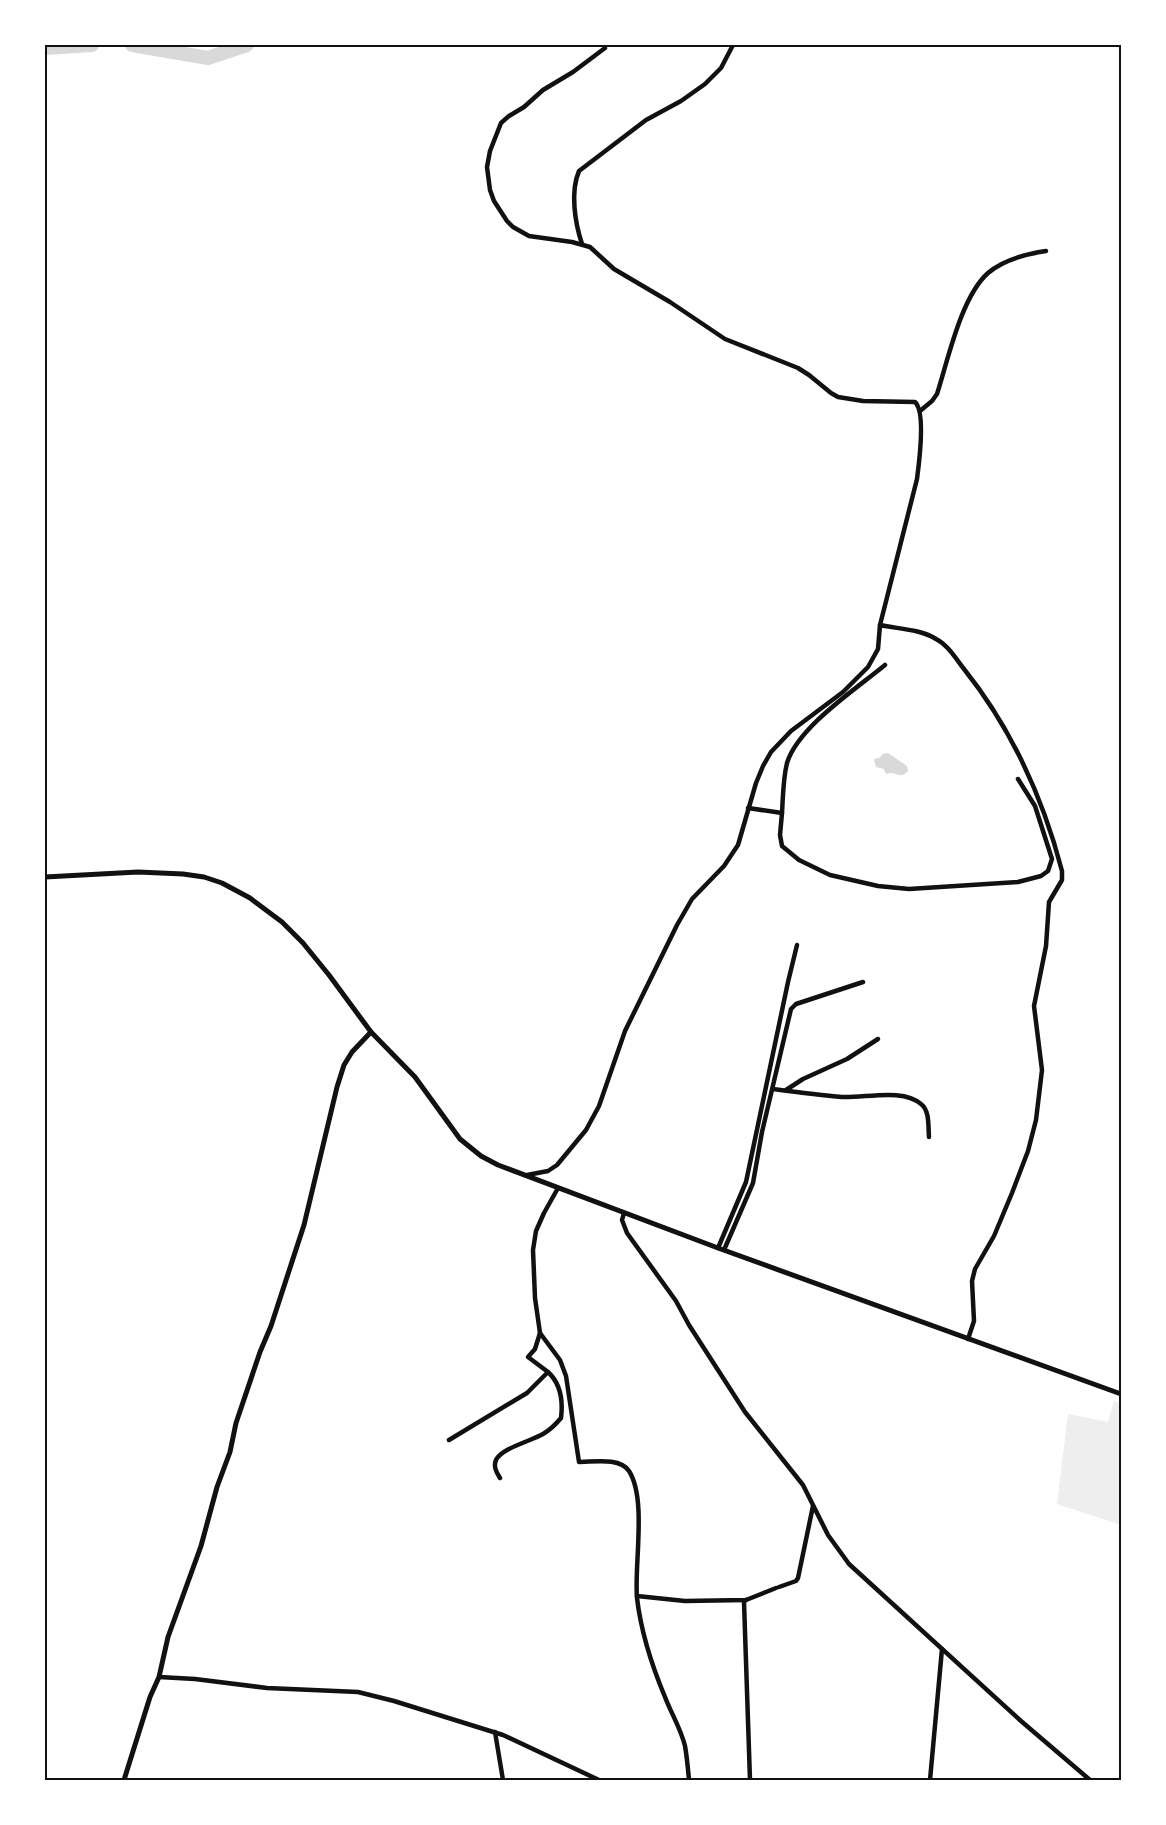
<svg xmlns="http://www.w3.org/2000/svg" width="1166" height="1825" font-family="'Alegreya Sans',sans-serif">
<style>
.green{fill:#eee}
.water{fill:#d9d9d9}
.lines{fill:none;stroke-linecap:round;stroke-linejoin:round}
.river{stroke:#d9d9d9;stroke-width:14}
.minor{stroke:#111;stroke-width:4.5}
.tertiary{stroke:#111;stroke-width:5}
.neatline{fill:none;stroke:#111;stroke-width:2}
</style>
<rect width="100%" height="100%" fill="#fff"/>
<path class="green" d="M1114,1401l7,3v121l-64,-21 11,-90 40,8z"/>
<path class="water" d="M888,753l19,13 1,5c-7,8 -10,2 -18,2l-4,1 -2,-5 -8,-2 -2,-8 5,-1 4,-4z"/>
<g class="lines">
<g class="river">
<path d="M132,45l76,13 39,-13"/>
<path d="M45,48l47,-3"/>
</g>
<g class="minor">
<path d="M582,244c-7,-21 -12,-52 -3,-73l67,-51 35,-19 24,-17 16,-16 12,-23"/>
<path d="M920,411l12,-10 5,-7c11,-34 24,-97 51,-121 15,-13 38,-19 58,-22"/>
<path d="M880,625c18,4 40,4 56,14 12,6 20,20 28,30 47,59 79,129 98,202v9l-13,22 -3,44 -12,60 8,64 -6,50 -8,31 -16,42 -18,43 -19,33 -3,12 2,40 -6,18"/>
<path d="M748,808l34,5 -2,22 2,11 17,14 31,15 48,11 31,3 109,-7 23,-6 7,-5 4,-12 -17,-53 -17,-27"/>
<path d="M782,813c1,-16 1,-34 5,-50 11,-36 69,-74 98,-98"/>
<path d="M773,1089c23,3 46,6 69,8 24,1 61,-9 79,7 9,7 7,22 8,33"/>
<path d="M786,1090l17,-11 44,-20 31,-20"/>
<path d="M527,1175l21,-4 9,-6 29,-35 13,-24 26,-75 52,-106 15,-26 32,-33 14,-21 18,-62 7,-17 8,-14 20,-21 52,-39 25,-25 10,-18 2,-24 37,-146c2,-15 9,-67 -2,-77l-52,-1 -25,-4 -7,-4 -22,-18 -11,-7 -73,-29 -55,-37 -56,-33 -24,-22 -18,-5 -43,-6 -16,-9 -6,-6 -13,-20 -4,-11 -3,-23 3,-16 11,-28 8,-7 15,-9 19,-17 30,-18 32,-24"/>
<path d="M558,1188l-14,25 -8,18 -3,19 2,48 5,35 20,27 6,16 13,86c14,0 41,-5 50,9 18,28 5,94 8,127 4,34 15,68 28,99 6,16 16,32 20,49 2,11 3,23 4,34"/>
<path d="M624,1213l-2,7 5,13 49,68 13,24 56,87 58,73 25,50 21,29 172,157 69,59"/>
<path d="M718,1248l28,-66 42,-200 9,-37"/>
<path d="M724,1250l29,-67 9,-51 29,-123 5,-5 67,-22"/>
<path d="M540,1333l-5,16 -7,8 20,15"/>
<path d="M449,1440l78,-47 21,-21c13,12 15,30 13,46 -5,6 -11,12 -18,16 -12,7 -41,14 -47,26 -3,7 1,13 4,18"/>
<path d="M779,1587l17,-6 2,-3 15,-72"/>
<path d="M637,1596l48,5 61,-1 30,-12"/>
<path d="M746,1600l-2,2 6,178"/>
<path d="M159,1677l36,2 72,9 91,4 36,9 109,34 96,45"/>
<path d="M495,1732l8,48"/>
<path d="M930,1780l12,-131"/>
</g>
<g class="tertiary">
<path d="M45,877l93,-5 45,2 21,3 18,6 28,15 32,24 21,21 26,32 42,57 44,45 45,62 21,17 17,9 220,83 403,146"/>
<path d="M124,1780l26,-83 9,-20 9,-40 33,-91 16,-59 13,-35 6,-29 24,-71 11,-26 33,-101 33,-138 7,-22 8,-13 19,-20"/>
</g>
</g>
<rect width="1166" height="1825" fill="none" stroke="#ffffff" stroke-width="92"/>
<rect x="46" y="46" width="1074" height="1733" class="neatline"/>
</svg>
